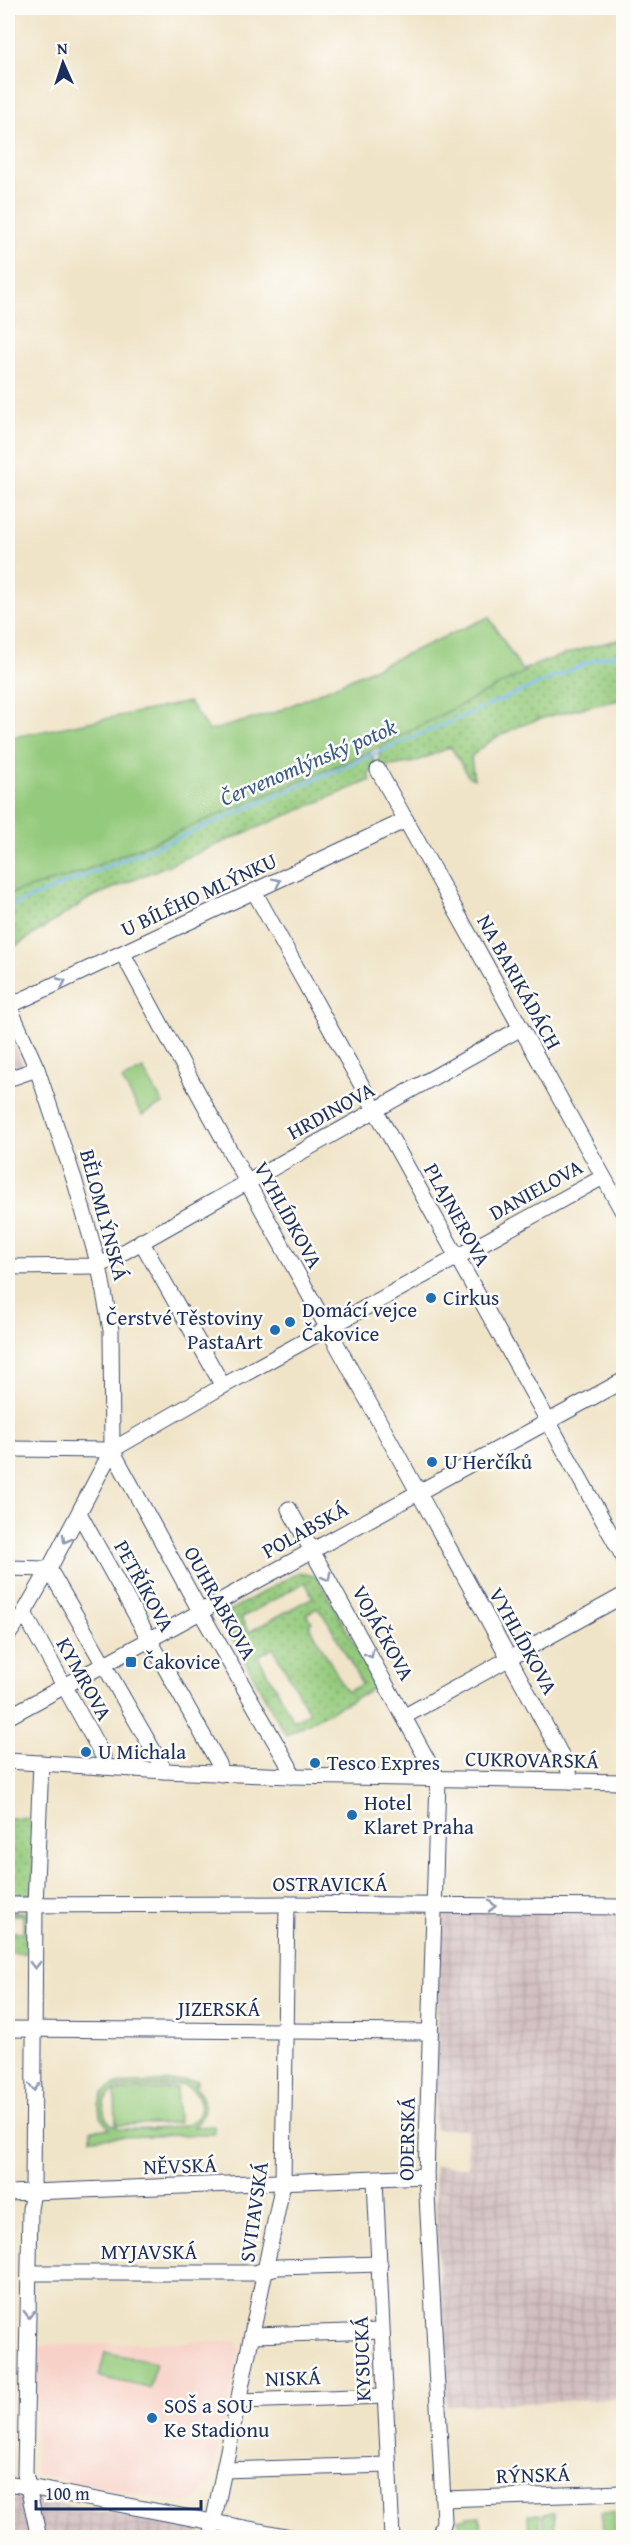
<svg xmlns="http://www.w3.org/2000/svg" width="631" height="2545" font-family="'Gentium Book Plus',serif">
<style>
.built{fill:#f7d1c8}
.industrial{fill:url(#industrial-grid)}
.grass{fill:url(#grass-dots);stroke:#587c6d;stroke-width:1.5;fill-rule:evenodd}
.garden{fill:#94ca7c;stroke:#587c6d;stroke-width:1.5;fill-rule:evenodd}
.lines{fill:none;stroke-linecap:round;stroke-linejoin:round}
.stream{stroke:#7bbaef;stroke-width:3}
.minor-casing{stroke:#3b4a6e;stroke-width:17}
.minor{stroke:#fff;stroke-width:15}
.oneway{stroke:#8d97ae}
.poi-dot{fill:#1f6fb2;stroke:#fdfcf7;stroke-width:2}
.labels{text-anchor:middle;stroke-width:5;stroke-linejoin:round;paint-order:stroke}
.street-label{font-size:21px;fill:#1b2f5e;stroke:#fdfcf7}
.poi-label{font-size:21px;fill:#1b2f5e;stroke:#fdfcf7;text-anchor:start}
.water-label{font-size:22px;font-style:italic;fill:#38598a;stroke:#fdfcf7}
</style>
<defs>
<pattern id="industrial-grid" width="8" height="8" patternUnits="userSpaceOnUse" patternTransform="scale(1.5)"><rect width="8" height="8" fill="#d2bfc0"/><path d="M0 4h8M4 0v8" fill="none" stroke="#b4a4a7"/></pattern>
<pattern id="grass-dots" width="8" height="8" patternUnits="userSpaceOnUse" patternTransform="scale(1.5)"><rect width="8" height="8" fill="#94ca7c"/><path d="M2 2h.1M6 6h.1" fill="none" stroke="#78a469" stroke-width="1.8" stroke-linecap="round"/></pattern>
</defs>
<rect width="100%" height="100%" fill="#fdfcf7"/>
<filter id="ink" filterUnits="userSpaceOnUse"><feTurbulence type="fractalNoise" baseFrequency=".0167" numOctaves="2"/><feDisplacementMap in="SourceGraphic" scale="12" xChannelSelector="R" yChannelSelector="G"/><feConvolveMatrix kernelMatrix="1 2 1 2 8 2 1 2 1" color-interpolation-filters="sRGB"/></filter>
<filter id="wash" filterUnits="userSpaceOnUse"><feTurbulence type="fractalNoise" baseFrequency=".008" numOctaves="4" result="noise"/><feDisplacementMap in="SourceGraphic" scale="24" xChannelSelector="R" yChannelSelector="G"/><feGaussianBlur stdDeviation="1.35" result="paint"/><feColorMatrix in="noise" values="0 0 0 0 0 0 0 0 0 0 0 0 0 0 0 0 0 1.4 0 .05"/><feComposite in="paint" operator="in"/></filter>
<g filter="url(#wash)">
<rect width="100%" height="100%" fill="#f0e4c8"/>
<path class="built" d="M235,2341l5,6 -30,140 -12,12 -13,4 -150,-28 3,-130z"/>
<g class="industrial">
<path d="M8,1031l17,39 -17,5z"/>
<path d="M440,1912l183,2v485l-177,7 -12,-240 34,1 -1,-38h-33z"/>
<path d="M8,2495l191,34 -1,8h-190z"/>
</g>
<g class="grass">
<path d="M623,639v60c-50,12 -114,20 -152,58l3,22 -6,-3 -17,-29 -36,15 -36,6 -11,5 3,7 -281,118 -79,51 -3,-55 68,-20 293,-122 9,15 3,-25 10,-12c76,-35 150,-75 232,-91z"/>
<path d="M299,1572l18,5 61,109 -92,49 -66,-119zM305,1582l8,15 -64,35 -8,-14zM317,1608l9,10 36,66 -15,8 -38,-68 3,-2 -5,-8zM273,1648l36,64 -15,9 -36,-65z"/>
<path d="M8,1818l26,1 -1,76h-25z"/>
<path d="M8,1912h19l-1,41h-18zM9,1915h14v17h-14z"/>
</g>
<g class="garden">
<path d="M489,617l32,52 4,3 -156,80 -293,122 -68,20v-156l181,-36 20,29 65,-18z"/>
<path d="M143,1069l20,35 -21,11 -20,-35z"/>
<path d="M198,2080v4l-4,1c13,13 14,29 0,42l20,-1v8l-123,4v-8l19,-1 -10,-12 -1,-12 3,-11 12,-10zM184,2085c8,3 14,8 16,17 8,34 -59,26 -79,27 -14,-5 -20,-15 -16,-29l11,-12z"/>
<path d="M176,2088l2,35 -62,2 -1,-34z"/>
<path d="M105,2352l51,11 -6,25 -51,-11z"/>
<path d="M602,2512h12l1,25h-12z"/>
<path d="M554,2513l1,24h-11l-1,-23z"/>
<path d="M528,2514h12v23h-11z"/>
<path d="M467,2516h13l1,21h-21l-1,-18h8z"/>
</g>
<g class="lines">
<path class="stream" d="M8,907l172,-70 419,-179 25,-5"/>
</g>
</g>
<g filter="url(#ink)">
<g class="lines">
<defs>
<g id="minor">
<path d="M378,770l246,444"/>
<path d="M255,893l369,665"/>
<path d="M123,954c146,273 300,541 445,814l3,13"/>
<path d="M8,1004l29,65 38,113 24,84 12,64 1,120 -63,119 -25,44 -16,22"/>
<path d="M9,1006l397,-186"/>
<path d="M8,1079l29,-10"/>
<path d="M141,1241l82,145"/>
<path d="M8,1267l91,-1 422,-238"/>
<path d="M8,1449l104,1"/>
<path d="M112,1450l111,-64 380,-209"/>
<path d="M112,1450l88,161 89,155 2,10"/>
<path d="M289,1509l149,270 -12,397 18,345 -5,17"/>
<path d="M80,1515l139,249 2,10"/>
<path d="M8,1568l41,1"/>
<path d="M49,1569l116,202"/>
<path d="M24,1613l79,143 2,11"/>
<path d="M405,1716l219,-121"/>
<path d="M8,1717l616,-337"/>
<path d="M8,1761l157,10 126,5 333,6"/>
<path d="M8,1905l279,-1 337,3"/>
<path d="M8,2029l422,3"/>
<path d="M375,2180l17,358"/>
<path d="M8,2193l418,-17"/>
<path d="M30,2273h224l24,-6 102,-3"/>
<path d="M253,2335l128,-4"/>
<path d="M240,2401l144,-5"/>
<path d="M224,2470l164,-5"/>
<path d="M8,2483l288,55"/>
<path d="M443,2499l181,-6"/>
<path d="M39,2538l-14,-65 5,-264 3,-17 2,-286 6,-143"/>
<path d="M210,2538l73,-355 4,-279"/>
</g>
</defs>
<use href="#minor" class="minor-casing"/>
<use href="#minor" class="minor"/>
</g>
<defs><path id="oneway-chevron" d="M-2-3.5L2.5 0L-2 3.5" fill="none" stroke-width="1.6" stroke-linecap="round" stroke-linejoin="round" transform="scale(1.5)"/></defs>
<g class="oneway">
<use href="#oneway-chevron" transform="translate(277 882) rotate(-26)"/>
<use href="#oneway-chevron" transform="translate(62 982) rotate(-25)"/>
<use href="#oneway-chevron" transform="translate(66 1539) rotate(119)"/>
<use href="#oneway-chevron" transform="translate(327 1577) rotate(61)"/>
<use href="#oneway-chevron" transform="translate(370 1654) rotate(61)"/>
<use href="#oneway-chevron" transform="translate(492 1906)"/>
<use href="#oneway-chevron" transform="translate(35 1965) rotate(90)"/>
<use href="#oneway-chevron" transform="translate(34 2087) rotate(90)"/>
<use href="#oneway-chevron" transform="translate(29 2314) rotate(91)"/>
</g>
</g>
<g class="poi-dot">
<circle cx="431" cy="1298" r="6"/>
<circle cx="290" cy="1322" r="6"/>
<circle cx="275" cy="1330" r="6"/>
<circle cx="432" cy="1462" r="6"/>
<rect x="125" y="1656" width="12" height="12" rx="3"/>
<circle cx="86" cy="1752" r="6"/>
<circle cx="315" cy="1763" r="6"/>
<circle cx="352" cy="1815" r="6"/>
<circle cx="152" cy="2418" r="6"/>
</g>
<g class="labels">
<g class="street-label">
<text transform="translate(199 895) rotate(-25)" y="7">U BÍLÉHO MLÝNKU</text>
<text transform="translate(519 982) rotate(61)" y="7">NA BARIKÁDÁCH</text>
<text transform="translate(331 1111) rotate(-29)" y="7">HRDINOVA</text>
<text transform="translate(536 1190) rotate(-29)" y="7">DANIELOVA</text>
<text transform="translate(104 1215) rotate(75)" y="7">BĚLOMLÝNSKÁ</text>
<text transform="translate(288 1215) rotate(61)" y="7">VYHLÍDKOVA</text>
<text transform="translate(457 1215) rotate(61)" y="7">PLAJNEROVA</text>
<text transform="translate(305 1530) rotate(-29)" y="7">POLABSKÁ</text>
<text transform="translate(144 1586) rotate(61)" y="7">PETŘÍKOVA</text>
<text transform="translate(220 1603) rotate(61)" y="7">OUHRABKOVA</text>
<text transform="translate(383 1633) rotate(61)" y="7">VOJÁČKOVA</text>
<text transform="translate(523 1641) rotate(61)" y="7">VYHLÍDKOVA</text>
<text transform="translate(84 1679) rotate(61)" y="7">KYMROVA</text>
<text transform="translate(532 1760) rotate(1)" y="7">CUKROVARSKÁ</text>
<text x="330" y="1891">OSTRAVICKÁ</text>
<text x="219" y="2016">JIZERSKÁ</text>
<text transform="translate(407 2139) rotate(-89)" y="7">ODERSKÁ</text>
<text transform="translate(180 2166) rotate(-2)" y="7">NĚVSKÁ</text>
<text transform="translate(254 2212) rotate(-82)" y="7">SVITAVSKÁ</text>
<text x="149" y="2259">MYJAVSKÁ</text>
<text transform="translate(362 2359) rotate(-92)" y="7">KYSUCKÁ</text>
<text transform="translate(293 2378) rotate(-2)" y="7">NISKÁ</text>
<text transform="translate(533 2475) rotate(-2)" y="7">RÝNSKÁ</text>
</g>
<g class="poi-label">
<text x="443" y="1305">Cirkus</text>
<text x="302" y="1317">Domácí vejce<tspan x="302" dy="24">Čakovice</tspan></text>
<text x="263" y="1325" text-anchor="end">Čerstvé Těstoviny<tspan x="263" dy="24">PastaArt</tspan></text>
<text x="444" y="1469">U Herčíků</text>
<text x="143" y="1669">Čakovice</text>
<text x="98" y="1759">U Michala</text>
<text x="327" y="1770">Tesco Expres</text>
<text x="364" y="1810">Hotel<tspan x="364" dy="24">Klaret Praha</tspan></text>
<text x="164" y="2413">SOŠ a SOU<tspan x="164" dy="24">Ke Stadionu</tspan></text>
</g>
<g class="water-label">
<text transform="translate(308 762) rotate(-23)" y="8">Červenomlýnský potok</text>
</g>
</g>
<rect width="631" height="2545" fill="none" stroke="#fdfcf7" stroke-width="30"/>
<g transform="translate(63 63) rotate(357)" stroke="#fdfcf7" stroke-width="4.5" paint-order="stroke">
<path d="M0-4.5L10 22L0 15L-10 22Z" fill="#1b2f5e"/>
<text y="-9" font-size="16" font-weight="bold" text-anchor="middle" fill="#1b2f5e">N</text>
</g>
<path d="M36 2500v9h165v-9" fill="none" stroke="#1b2f5e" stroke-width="3"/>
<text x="45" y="2500" font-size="18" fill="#1b2f5e" stroke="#fdfcf7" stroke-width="4.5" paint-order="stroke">100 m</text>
</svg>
